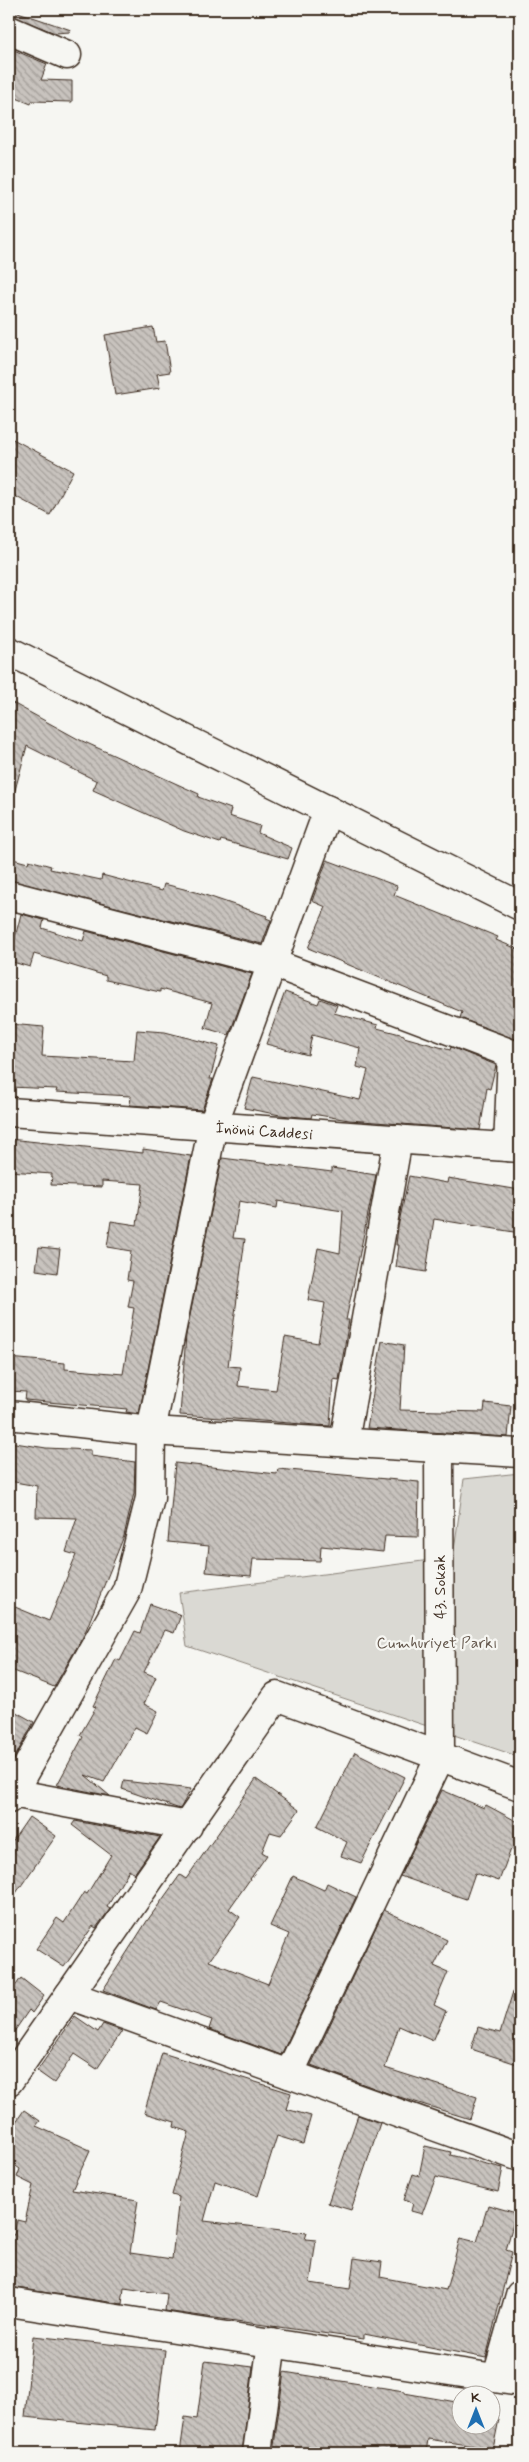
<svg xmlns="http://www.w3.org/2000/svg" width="529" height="2462" font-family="Mynerve,sans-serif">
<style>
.park{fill:#dad9d3;stroke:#8a8278}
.building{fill:url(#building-back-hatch);stroke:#3b2a1e;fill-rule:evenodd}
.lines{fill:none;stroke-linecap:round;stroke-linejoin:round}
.minor-casing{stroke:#3b2a1e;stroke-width:31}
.minor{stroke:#f6f6f2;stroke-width:28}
.labels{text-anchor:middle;stroke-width:4.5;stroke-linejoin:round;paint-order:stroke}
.street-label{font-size:16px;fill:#3b2a1e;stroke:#f6f6f2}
.park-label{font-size:16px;fill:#63564b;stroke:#f6f6f2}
</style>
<defs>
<pattern id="building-back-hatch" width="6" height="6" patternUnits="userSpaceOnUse" patternTransform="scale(1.25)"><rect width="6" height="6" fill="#c8c3be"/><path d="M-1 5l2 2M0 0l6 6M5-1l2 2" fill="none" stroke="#a49f9a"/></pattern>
</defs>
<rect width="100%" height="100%" fill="#f6f6f2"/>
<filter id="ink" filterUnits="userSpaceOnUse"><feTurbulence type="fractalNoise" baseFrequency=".02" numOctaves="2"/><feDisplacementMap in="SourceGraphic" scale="10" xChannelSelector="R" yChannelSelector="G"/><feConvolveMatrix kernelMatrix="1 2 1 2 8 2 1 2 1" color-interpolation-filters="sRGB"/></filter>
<g filter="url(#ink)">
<path class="park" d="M520,1473v284l-333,-111 -8,-53 274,-36 11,-78z"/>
<g class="building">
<path d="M9,9l62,21 -1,2 -15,1 -46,-18z"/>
<path d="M9,48l38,16 -6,16 31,1v21l-40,-1 -1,3 -22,-9z"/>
<path d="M153,327l3,15 9,-1 5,31 -13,2 3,14 -45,7 -10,-60z"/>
<path d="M9,437l64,34 -23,44 -41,-22z"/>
<path d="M9,701l69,38 121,55 -1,3 33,12 -2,7 31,10 -2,7 34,15 -4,11 -67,-19 -1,3 -36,-12 -91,-41 4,-9 -70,-35 -12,44 -6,-1z"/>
<path d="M9,858l19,5 1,-3 22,6 -1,3 51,11 1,-5 60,16 2,-7 32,8 71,24 -1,2 5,2 -9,24 -253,-64z"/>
<path d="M327,860l70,26 -3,9 104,42 -2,3 24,10v91l-60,-23 2,-6 -154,-64 18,-41 -14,-6z"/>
<path d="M21,914l23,6 -2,8 41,13 3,-10 166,43 -23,61 -24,-7 7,-25 -52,-14v3l-54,-12v-4l-72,-22 -4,13 -21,-6z"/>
<path d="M285,992l33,12 2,-5 17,6 -3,8 44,12 -1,3 27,7v2l46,13 1,-3 45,18 -6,24 -3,-1 -7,42 -131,-10 -37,-6 -1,4 -31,-3 -36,-7 9,-31 107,23 8,-30 -11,-3 3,-19 -48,-13 -4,20 -42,-11z"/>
<path d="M9,1024l35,3 -2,29 92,5 3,-31 28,2 54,14 -9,33h3l-11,31 -72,-5 1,-9 -75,-4 1,-3 -48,-2z"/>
<path d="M9,1139l134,14v-4l48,7 -52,258 -13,-2 1,-3 -102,-9 1,-8 -17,-1v-33l56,5v6l58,5 11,-66 -6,-1 5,-26 -6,-1 4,-29 -24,-4 4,-26 26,4 6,-41 -41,-3v6l-51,-2 1,-11 -43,-3z"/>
<path d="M222,1158l110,14v-4l44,7 -30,145h3l-10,60 -6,-1 -3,47 -150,-11 6,-80zM239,1201l38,7 1,-7 65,10 -3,42 -22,-5 -10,52 17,3 -7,40 -33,-6 -9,53 -38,-4 2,-19 -12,-1 17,-127 -12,-1z"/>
<path d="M409,1176l38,7 1,-5 72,12v43l-86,-14 -8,53 -30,-5 3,-22h-3l2,-18z"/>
<path d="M39,1247l21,2 -3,24 -21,-3z"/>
<path d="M382,1341l22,4 -4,65 84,2 1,-9 26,3 -3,31 -141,-9z"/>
<path d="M9,1442l37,6 45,2v6l44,6 -1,31 -10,43 -40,99 -30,52 -45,-18v-45l6,-17 34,14 27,-66 -10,-3 11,-34 -41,-1 1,-31 -28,-5z"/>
<path d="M175,1463l102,11 1,-5 141,13 -1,55 -33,-1 -2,16 -62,-6 -1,15 -67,-2 -2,17 -45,-4 3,-26 -41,-4z"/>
<path d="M150,1604l31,11 -7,18 -9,-3 -21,42 12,5 -12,27 14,7 -11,22 -12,-6 -31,55 -19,-7 25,21 -53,-11 26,-48 -3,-2 16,-28 -3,-1 23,-47 4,2 15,-30 5,2z"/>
<path d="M9,1708l25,14 -25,46z"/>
<path d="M355,1752l50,25 -44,86 -20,-7 6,-14 -30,-15z"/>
<path d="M256,1779l43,31 -18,25 -11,-3 -8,20 5,3 -38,54 11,8 -31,44 59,23 21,-50 -19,-8 23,-50 31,14 3,-7 29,14 -75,158 -72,-26 3,-9 -51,-18 -5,8 -53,-20 44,-69 33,-46 6,4z"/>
<path d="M124,1781l67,8 -11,20 -58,-20z"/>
<path d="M442,1790l42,18 2,-3 34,18v31l-9,-5 -12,32 -24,-8 -9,26 -66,-23z"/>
<path d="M29,1817l27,19 -47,67v-57z"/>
<path d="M75,1821l85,16 -26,37 -5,-4 -22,37 3,2 -14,19 -3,-2 -29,41 -28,-18 21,-31 7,5 20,-31 3,2 24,-39 -39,-30z"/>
<path d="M384,1910l63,30 -13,26 14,6 -14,33 12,6 -13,30 -34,-15 -14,42 92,29 -7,22 -77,-24 -82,-30z"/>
<path d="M21,1978l23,18 -12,17 -3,-3 -20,29v-44z"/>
<path d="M516,1982l4,1v82l-49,-16 7,-22 22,6z"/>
<path d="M75,2016l23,16 5,-8 19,7 -25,38 -23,-15 -20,29 -17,-12z"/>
<path d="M162,2053l129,40 -5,16 25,7 -8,28 -26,-8 -19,60 -43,-15 -11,40 103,12 -2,6 11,1 -6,43 40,6 4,-31 28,4 -2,15 66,13 14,-52 17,4 11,-37 28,8 -10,37 6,2 -26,106 -122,-24v5l-199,-28 2,-17 -43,-6 -2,16 -113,-17v-53l5,1 3,-15 8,2 8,-37 -16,-8 3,-8 -11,-8v-29l15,-22 16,11 -4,5 54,24 -18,40 66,10 -8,53 42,6 7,-62 -7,-2 17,-63 -15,-5 1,-5 -31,-9z"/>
<path d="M358,2115l22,8 -29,87 -23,-7z"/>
<path d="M425,2146l26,6 -1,3 53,13 -5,24 -62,-15 -14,37 -11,-3 2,-8 -9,-3 9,-26 6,2z"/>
<path d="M33,2336l132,14 -10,80 -130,-13z"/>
<path d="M205,2361l48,6 -11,86h-62l5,-36 12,2z"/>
<path d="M284,2372l120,19v2l58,10v21h30v-6l7,1 -6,30 -65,-10 -2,14h-153z"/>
</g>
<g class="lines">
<defs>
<g id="minor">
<path d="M9,30l58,25"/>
<path d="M9,651l511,255"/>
<path d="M9,895l263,68 240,91 -4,93"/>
<path id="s1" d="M9,1112l511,36"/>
<path d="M9,1415l142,16 369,22"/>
<path d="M344,1442l54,-303"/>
<path d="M12,1793l176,33"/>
<path d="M9,1799l118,-209 23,-92 1,-67 62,-306 115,-315"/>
<path d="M69,1995l451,162"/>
<path d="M289,2074l151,-317 -1,-309"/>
<path d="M9,2081l268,-385 243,90"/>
<path d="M9,2302l511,80"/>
<path d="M497,2377l23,-82"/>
<path d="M257,2453l15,-111"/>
</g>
</defs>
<use href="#minor" class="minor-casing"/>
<use href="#minor" class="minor"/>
</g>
</g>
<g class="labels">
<g class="street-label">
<text dy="6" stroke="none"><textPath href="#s1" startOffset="256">İnönü Caddesi</textPath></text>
<text transform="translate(439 1587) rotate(-90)" y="6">43. Sokak</text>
</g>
<g class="park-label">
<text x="437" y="1648">Cumhuriyet Parkı</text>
</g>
</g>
<rect width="529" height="2462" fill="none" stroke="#f6f6f2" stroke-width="30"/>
<rect x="15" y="15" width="499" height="2432" fill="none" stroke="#3b2a1e" stroke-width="2" filter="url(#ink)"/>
<g transform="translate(476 2410)"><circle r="24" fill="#f6f6f2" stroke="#aba49d"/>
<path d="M0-4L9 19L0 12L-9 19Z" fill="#1f6fb2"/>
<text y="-8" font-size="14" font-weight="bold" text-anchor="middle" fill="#3b2a1e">K</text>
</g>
</svg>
